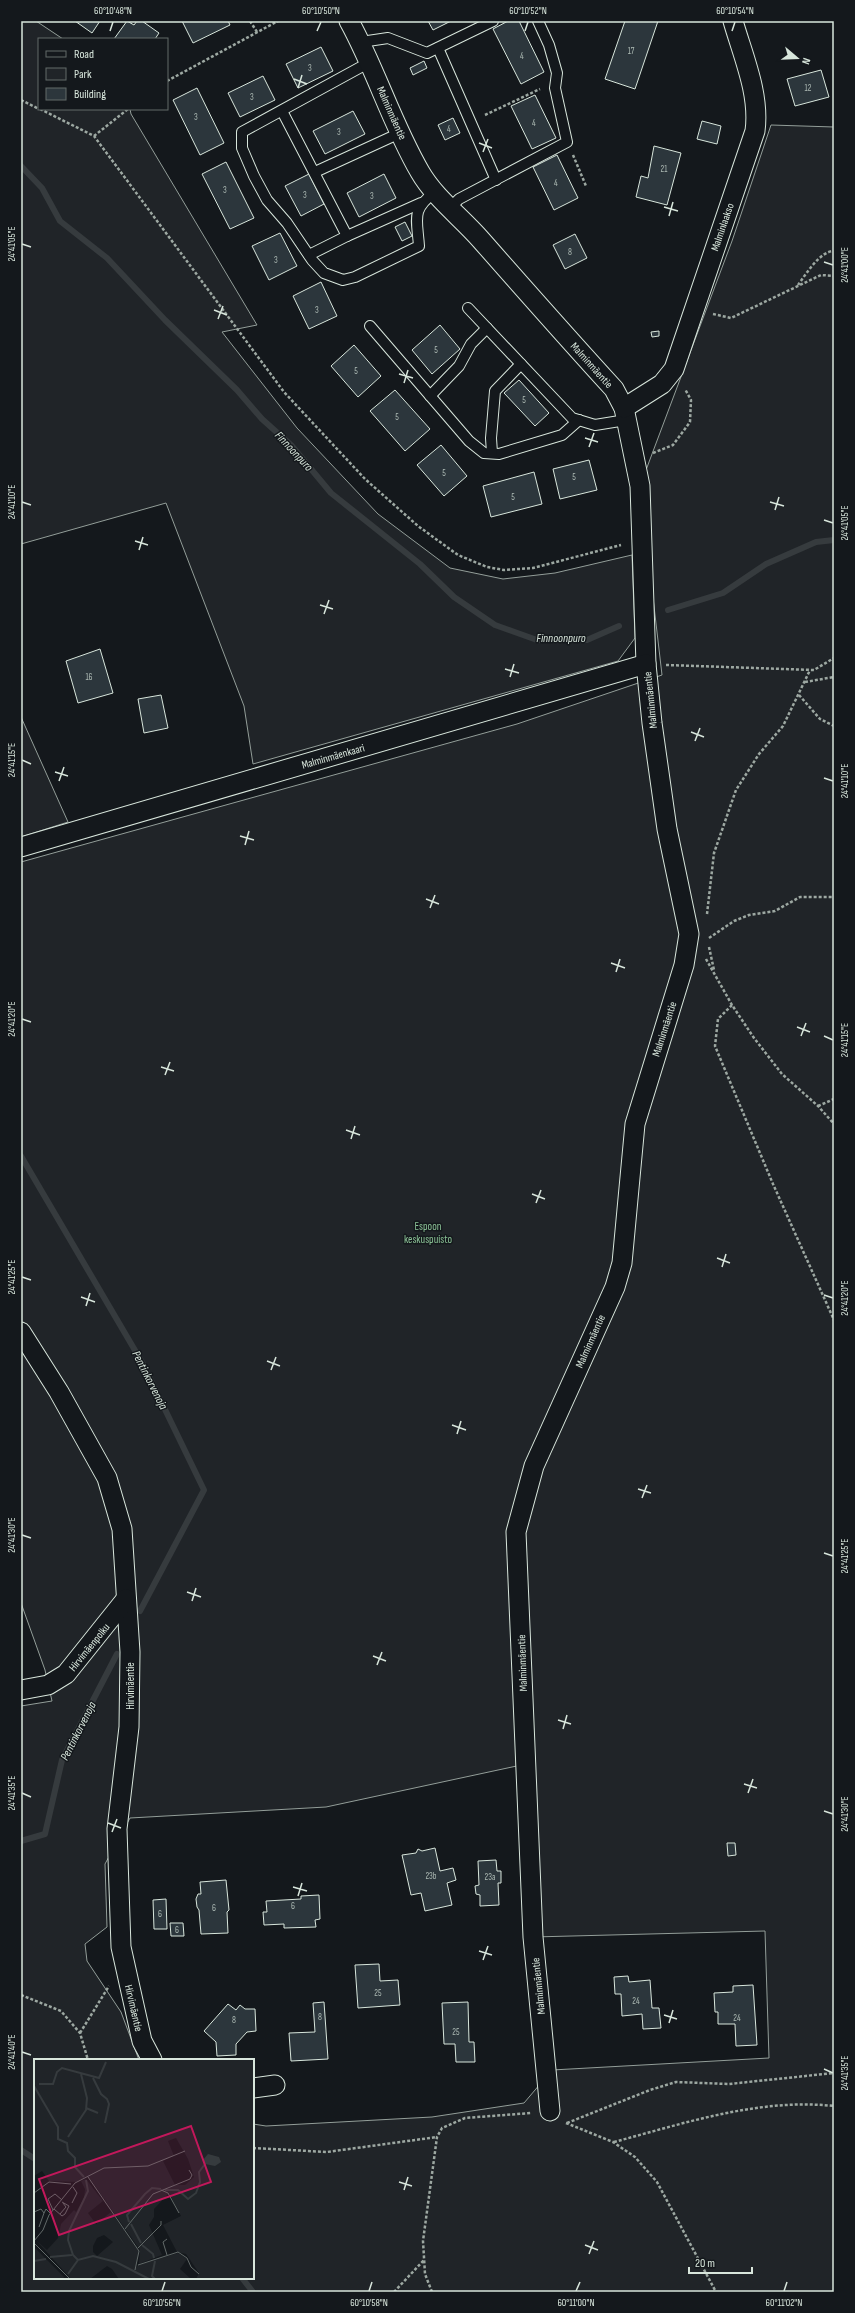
<svg xmlns="http://www.w3.org/2000/svg" width="855" height="2313" font-family="'Sofia Sans Condensed',sans-serif">
<style>
.green{fill:#202428;stroke:#939e99;fill-rule:evenodd}
.lines{fill:none;stroke-linecap:round;stroke-linejoin:round}
.stream{stroke:#363b3e;stroke-width:6}
.building{fill:#2c363c;stroke:#d8e6dc}
.service-casing{stroke:#d8e6dc;stroke-width:12}
.minor-casing{stroke:#d8e6dc;stroke-width:21}
.path{stroke:#9da8a2;stroke-width:2.5;stroke-dasharray:3 2;stroke-linecap:butt}
.service{stroke:#14181c;stroke-width:10}
.minor{stroke:#14181c;stroke-width:19}
.ticks{fill:none;stroke:#d8e6dc;stroke-width:1.5}
.labels{text-anchor:middle;stroke-width:3;stroke-linejoin:round;paint-order:stroke}
.number-label{font-size:9px;fill:#adbab4}
.street-label{font-size:11px;fill:#d8e6dc;stroke:#14181c}
.park-label{font-size:11px;fill:#8ac095;stroke:#14181c}
.water-label{font-size:12px;font-style:italic;fill:#d8e6dc;stroke:#14181c}
.inset-river{fill:none;stroke:#363b3e;stroke-width:2}
.inset-road{fill:none;stroke:#626a69;stroke-width:1}
.view{fill:#c2185b;fill-opacity:0.15;stroke:#c2185b;stroke-width:2}
.inset-edge{fill:none;stroke:#d8e6dc;stroke-width:2}
.neatline{fill:none;stroke:#d8e6dc;stroke-width:1.5}
.ticks-label{font-size:10px;text-anchor:middle;fill:#d8e6dc}
</style>
<rect width="100%" height="100%" fill="#14181c"/>
<g class="green">
<path d="M21,21h15l27,18h-24v70h91l1,5 126,211 -35,7 75,96 81,86 72,54 53,11 52,-6 77,-18 3,83 -17,23 -365,103 -9,-58 -78,-203 -145,41z"/>
<path d="M771,125l63,2v2165h-813v-586l31,-5 -7,-31 -24,-67v-741l496,-138 145,-49 -22,-189 92,-245zM526,1764l7,173 232,-6 4,127 -217,12 -28,33 -92,14 -166,9 -13,-2v154h-218v-218h104l-18,-48 -34,-51 -2,-17 22,-17 -2,-63 25,-46 196,-11z"/>
<path d="M21,717l47,105 -47,15z"/>
</g>
<g class="lines">
<g class="stream">
<path d="M21,166l21,22 18,33 47,37 58,62 72,70 25,29 29,26 40,48 89,71 34,33 41,28 42,15h50l32,-14"/>
<path d="M668,610l55,-17 43,-29 50,-22 18,-2"/>
<path d="M21,1156l122,208 61,126 -64,121"/>
<path d="M21,1841l24,-7 17,-74 55,-106"/>
<path d="M21,2150l14,9"/>
<path d="M242,2278l11,14"/>
</g>
</g>
<g class="building">
<path d="M75,21h25l-8,12z"/>
<path d="M127,21l7,4 3,-4h5l17,12 -4,6h-41z"/>
<path d="M182,21h46l2,4 -37,18z"/>
<path d="M428,21h23l-18,9z"/>
<path d="M508,21h11l25,51 -23,12 -28,-55z"/>
<path d="M625,21h33l-23,68 -30,-10z"/>
<path d="M321,47l12,24 -35,17 -12,-24z"/>
<path d="M424,61l3,7 -14,7 -3,-7z"/>
<path d="M821,70l8,27 -34,9 -8,-27z"/>
<path d="M263,76l12,24 -35,17 -12,-24z"/>
<path d="M197,88l27,55 -24,12 -27,-55z"/>
<path d="M535,95l21,43 -24,11 -21,-43z"/>
<path d="M353,111l12,23 -40,20 -12,-23z"/>
<path d="M453,118l7,15 -15,7 -7,-15z"/>
<path d="M702,121l19,5 -4,18 -20,-5z"/>
<path d="M654,146l27,7 -14,52 -31,-8 5,-21 7,2z"/>
<path d="M557,155l21,43 -24,12 -21,-43z"/>
<path d="M226,162l28,56 -24,11 -28,-55z"/>
<path d="M309,174l15,30 -23,12 -16,-30z"/>
<path d="M384,174l12,24 -37,19 -12,-24z"/>
<path d="M405,222l7,14 -10,5 -7,-14z"/>
<path d="M280,233l17,33 -28,14 -17,-34z"/>
<path d="M575,234l12,24 -22,11 -12,-24z"/>
<path d="M321,282l16,34 -28,13 -16,-33z"/>
<path d="M440,325l20,24 -28,25 -20,-24z"/>
<path d="M659,331v5l-7,1 -1,-5z"/>
<path d="M354,345l27,31 -23,21 -27,-31z"/>
<path d="M519,380l30,33 -14,13 -31,-33z"/>
<path d="M395,390l35,39 -25,22 -35,-40z"/>
<path d="M441,445l26,31 -23,20 -27,-31z"/>
<path d="M589,460l8,30 -37,9 -7,-30z"/>
<path d="M534,472l8,32 -51,13 -8,-31z"/>
<path d="M100,649l13,44 -35,10 -12,-42z"/>
<path d="M161,695l7,33 -24,5 -6,-34z"/>
<path d="M727,1843h8l1,12 -8,1z"/>
<path d="M435,1848l5,23 13,-3 3,12 -9,3 5,22 -27,6 -4,-18 -10,2 -9,-40 14,-2 2,-4 4,2z"/>
<path d="M496,1860l1,11h4v12h-3l1,22 -19,1v-11l-4,-1 -1,-8 4,-1 -1,-24z"/>
<path d="M226,1880l3,30 -2,2 1,21 -27,1 -2,-24 -2,-3 -1,-8 2,-5h3l-1,-12z"/>
<path d="M319,1895l1,24 -5,1 1,7 -32,1v-4l-20,1 -1,-13h4l-1,-11 35,-2v-3z"/>
<path d="M166,1899l1,30h-13l-1,-29z"/>
<path d="M170,1923h13l1,13h-13z"/>
<path d="M379,1964l1,17 18,-1 2,25 -42,3 -3,-43z"/>
<path d="M628,1976l1,6 21,-2 2,28h7l2,20 -18,1 -1,-15 -20,2 -1,-22h-6l-1,-17z"/>
<path d="M753,1985l4,60 -21,1 -1,-22h-17v-12h-3l-1,-19 19,-1v-6z"/>
<path d="M324,2002l4,57 -37,2 -2,-28 26,-1 -2,-29z"/>
<path d="M468,2002l1,40h5l1,20h-19l-1,-18h-11l-2,-41z"/>
<path d="M228,2004l8,6 4,-5 5,4h10l1,22 -9,1 -11,12v11l-19,1 -1,-14 -12,-11z"/>
</g>
<g class="lines">
<defs>
<g id="service">
<path d="M361,42l27,-4 39,15 66,-32"/>
<path d="M438,48l58,132"/>
<path d="M370,62l-128,70v16l12,28 13,24 20,23 25,37 12,13 19,7 12,-3 64,-31c-2,-28 -8,-36 16,-54"/>
<path d="M282,111l65,125 74,-33"/>
<path d="M315,172l85,-39"/>
<path d="M450,208l9,-9 108,-57 -12,-54 2,-15 -8,-28 -11,-24"/>
<path d="M309,255l38,-19"/>
<path d="M468,308l104,110 23,7 31,-5"/>
<path d="M370,326l99,115 15,12 15,1 63,-19 17,-15"/>
<path d="M430,396l29,-30 12,-22 16,-16"/>
<path d="M492,453l-1,-15 4,-47 26,-27"/>
</g>
<g id="minor">
<path d="M349,21c27,49 43,103 71,151 15,26 41,45 61,68 44,50 88,100 133,149l10,19 16,78 6,178 6,59 15,106 22,105 -5,31 -49,159 -13,139 -7,24 -81,179 -18,66 17,405 17,174"/>
<path d="M624,408l38,-24 12,-15 81,-238c5,-37 -12,-75 -22,-110"/>
<path d="M21,847l625,-183"/>
<path d="M21,1332l38,60 48,86 15,51 8,123 -1,75 -12,102 4,118 21,94 10,19"/>
<path d="M21,1690l27,-5 18,-11 60,-75"/>
<path d="M253,2088l22,-3"/>
</g>
</defs>
<use href="#service" class="service-casing"/>
<use href="#minor" class="minor-casing"/>
<g class="path">
<path d="M250,21l7,11"/>
<path d="M167,81l111,-60"/>
<path d="M21,100l18,9"/>
<path d="M40,109l54,27 190,256 81,87 53,47 40,29 29,12 17,3 29,-2 88,-23"/>
<path d="M485,115l55,-26"/>
<path d="M94,136l34,-27"/>
<path d="M573,155l13,31"/>
<path d="M798,285c8,-11 22,-34 36,-34"/>
<path d="M713,314l18,4 90,-43 13,1"/>
<path d="M653,453l20,-8 17,-23 1,-22 -6,-11"/>
<path d="M666,665l148,5 20,-12"/>
<path d="M805,682l29,-5"/>
<path d="M799,695l21,24 14,7"/>
<path d="M707,914l7,-61 22,-63 23,-36 24,-28 27,-56"/>
<path d="M709,938l25,-17 15,-6 26,-4 25,-14h34"/>
<path d="M709,947l5,23"/>
<path d="M706,959l26,46 22,33 28,36 36,32 16,18"/>
<path d="M732,1005l-14,14 -3,27 58,138 61,136"/>
<path d="M818,1106l16,-7"/>
<path d="M21,1995l40,16 19,22 8,27"/>
<path d="M80,2033l29,-47"/>
<path d="M566,2123l47,19 22,15 22,25 59,110"/>
<path d="M567,2123l83,-33 26,-8 53,2 105,-11"/>
<path d="M614,2142c71,-19 145,-44 220,-36"/>
<path d="M253,2148l74,4 110,-15"/>
<path d="M394,2292l30,-32"/>
<path d="M432,2292l-7,-18 -2,-33 14,-104 5,-9 23,-10 66,-5"/>
</g>
<use href="#service" class="service"/>
<use href="#minor" class="minor"/>
</g>
<path class="ticks" d="M110,31l3,-9M317,31l4,-9M525,31l3,-9M732,31l3,-9M294,79l13,5M298,88l4,-13M479,143l13,5M483,152l5,-13M664,207l14,4M669,216l4,-14M22,244l9,3M824,262l9,3M214,310l13,5M218,319l5,-13M399,374l14,4M404,383l4,-13M585,438l13,4M589,447l5,-14M22,502l9,3M770,502l14,4M775,510l4,-13M824,520l9,3M135,541l13,4M139,550l4,-13M320,605l13,4M324,614l5,-14M505,669l14,4M510,677l4,-13M691,732l13,5M695,741l5,-13M22,760l9,4M55,772l13,4M824,778l9,3M59,781l5,-14M240,836l14,4M245,845l4,-14M426,899l13,5M430,908l5,-13M611,963l14,5M616,972l4,-13M22,1019l9,3M797,1027l13,5M801,1036l5,-13M824,1036l9,4M161,1067l13,4M165,1075l5,-13M346,1130l14,5M351,1139l4,-13M532,1194l13,5M536,1203l5,-13M717,1258l13,5M722,1267l4,-13M22,1277l9,3M824,1295l9,3M81,1297l14,5M86,1306l4,-13M267,1361l13,5M271,1370l5,-13M452,1425l14,5M457,1434l4,-13M638,1489l13,4M642,1498l5,-13M22,1535l9,3M824,1553l9,3M187,1592l14,5M192,1601l4,-13M373,1656l13,5M377,1665l5,-13M558,1720l13,4M563,1729l4,-14M744,1784l13,4M22,1793l9,4M748,1793l5,-14M824,1811l9,3M108,1823l13,5M112,1832l5,-13M293,1887l14,4M298,1896l4,-13M479,1951l13,4M483,1960l5,-14M664,2015l13,4M669,2023l4,-13M22,2052l9,3M824,2069l9,4M399,2182l13,4M404,2190l4,-13M585,2245l13,5M589,2254l5,-13M162,2291l3,-9M369,2291l3,-9M576,2291l4,-9M784,2291l3,-9"/>
<g class="labels">
<g class="number-label">
<text x="631" y="54">17</text>
<text x="522" y="59">4</text>
<text x="310" y="71">3</text>
<text x="808" y="91">12</text>
<text x="252" y="100">3</text>
<text x="196" y="120">3</text>
<text x="534" y="126">4</text>
<text x="449" y="132">4</text>
<text x="339" y="135">3</text>
<text x="664" y="172">21</text>
<text x="556" y="186">4</text>
<text x="225" y="193">3</text>
<text x="305" y="198">3</text>
<text x="372" y="199">3</text>
<text x="570" y="255">8</text>
<text x="276" y="263">3</text>
<text x="317" y="313">3</text>
<text x="436" y="353">5</text>
<text x="356" y="374">5</text>
<text x="524" y="403">5</text>
<text x="397" y="420">5</text>
<text x="444" y="476">5</text>
<text x="574" y="480">5</text>
<text x="513" y="500">5</text>
<text x="89" y="680">16</text>
<text x="431" y="1879">23b</text>
<text x="490" y="1880">23a</text>
<text x="293" y="1909">6</text>
<text x="214" y="1911">6</text>
<text x="160" y="1917">6</text>
<text x="177" y="1933">6</text>
<text x="378" y="1996">25</text>
<text x="636" y="2004">24</text>
<text x="320" y="2020">8</text>
<text x="737" y="2021">24</text>
<text x="234" y="2023">8</text>
<text x="456" y="2035">25</text>
</g>
<g class="street-label">
<text transform="translate(392 113) rotate(66)" y="4">Malminmäentie</text>
<text transform="translate(722 227) rotate(-71)" y="4">Malminlaakso</text>
<text transform="translate(592 365) rotate(48)" y="4">Malminmäentie</text>
<text transform="translate(650 700) rotate(-96)" y="4">Malminmäentie</text>
<text transform="translate(333 756) rotate(-16)" y="4">Malminmäenkaari</text>
<text transform="translate(664 1029) rotate(-72)" y="4">Malminmäentie</text>
<text transform="translate(590 1341) rotate(-66)" y="4">Malminmäentie</text>
<text transform="translate(89 1647) rotate(-51)" y="4">Hirvimäenpolku</text>
<text transform="translate(522 1663) rotate(-92)" y="4">Malminmäentie</text>
<text transform="translate(130 1686) rotate(-90)" y="4">Hirvimäentie</text>
<text transform="translate(538 1986) rotate(-96)" y="4">Malminmäentie</text>
<text transform="translate(134 2008) rotate(77)" y="4">Hirvimäentie</text>
</g>
<g class="park-label">
<text x="428" y="1230">Espoon<tspan x="428" dy="13">keskuspuisto</tspan></text>
</g>
<g class="water-label">
<text transform="translate(294 451) rotate(47)" y="4">Finnoonpuro</text>
<text x="561" y="642">Finnoonpuro</text>
<text transform="translate(150 1380) rotate(63)" y="4">Pentinkorvenoja</text>
<text transform="translate(78 1731) rotate(-63)" y="4">Pentinkorvenoja</text>
</g>
</g>
<g transform="translate(34 2059)">
<rect width="220" height="220" fill="#14181c"/>
<path d="M0,0h220v220h-58l3,-6 -13,-19 -9,-2 -14,-27 18,-9 -12,-23 -15,16v8l-5,8 13,30 -23,9 1,-14 -52,-74 -12,6 -27,-1 -7,-10 -8,5zM142,79l12,21 6,18 -9,8h-10l-12,-24 11,-5 -6,-15zM52,120l17,22 -15,12 8,11 15,-12 28,39 -4,18 3,-4 40,-12 9,6 -7,10 11,10h-72l-7,-10 -5,-3 -17,13h-19l-35,-39 11,10 11,-12 3,-14 13,-14 2,2 8,-14 1,-9 -4,-8zM70,176l9,7 -16,14 -4,-4v-6l4,-8zM0,188l30,30 -1,2h-29z" fill="#202428" fill-rule="evenodd"/>
<path d="M174,95l11,3 2,5 -6,4 -10,-2 -2,-4z" fill="#363b3e"/>
<path class="inset-river" d="M59,19l8,16 6,5 2,5 -4,19M5,25h14l4,-12 5,-4 37,10 7,-16M0,27l24,41v12l9,4 1,8 7,7v9l9,10M52,49l12,5M34,78l18,-27 1,-12 -6,-24M52,121l2,11 -19,40 -1,9 5,15 5,5 15,-4 23,6 33,17M131,131h13l10,9 8,-6 4,-11 -1,-10 6,-8M95,163l-2,-7 18,-21 7,-6 9,1M97,165l10,19M108,186l11,9 1,4M16,198l22,-2M0,202l12,-2M34,215l10,-14M121,220l-3,-3 3,-15"/>
<path class="inset-road" d="M54,118l51,74 -4,19M127,131l7,3 11,20M0,134l15,-11 22,2M38,144l5,-10 -4,-6M20,150l8,7 3,-2 4,-8 -7,-4M19,151l-5,-11 7,-5 7,6M0,153l7,-3 3,4M26,155l6,-7 -3,-4M5,168l5,-14 2,-4 4,4M91,170l28,-35 37,-15 2,-4 -3,-5M133,180l-4,3 4,13M0,182l9,-11 6,-15 26,-32 29,-15 44,-2 37,-15M0,184l36,36M104,189l23,-23v-4M104,206l40,-13 9,6 4,9 8,7"/>
<path class="view" d="M157,67l20,56 -152,53 -20,-56z"/>
<rect width="220" height="220" class="inset-edge"/>
</g>
<rect width="855" height="2313" fill="none" stroke="#14181c" stroke-width="44"/>
<rect x="38" y="38" width="130" height="72" fill="#14181c" stroke="#626a69"/>
<rect x="46" y="51" width="20" height="6" fill="#14181c" stroke="#626a69"/>
<text x="74" y="58" font-size="12" fill="#d8e6dc">Road</text>
<rect x="46" y="68" width="20" height="12" fill="#202428" stroke="#626a69"/>
<text x="74" y="78" font-size="12" fill="#d8e6dc">Park</text>
<rect x="46" y="88" width="20" height="12" fill="#2c363c" stroke="#626a69"/>
<text x="74" y="98" font-size="12" fill="#d8e6dc">Building</text>
<g transform="translate(797 58) rotate(109)" stroke="#14181c" stroke-width="3" paint-order="stroke">
<path d="M0-3L7 15L0 10L-7 15Z" fill="#d8e6dc"/>
<text y="-6" font-size="11" font-weight="bold" text-anchor="middle" fill="#d8e6dc">N</text>
</g>
<path d="M689 2267v6h63v-6" fill="none" stroke="#d8e6dc" stroke-width="2"/>
<text x="695" y="2267" font-size="12" fill="#d8e6dc" stroke="#14181c" stroke-width="3" paint-order="stroke">20 m</text>
<rect x="22" y="22" width="811" height="2269" class="neatline"/>
<g class="ticks-label">
<text x="113" y="14">60°10'48"N</text>
<text x="321" y="14">60°10'50"N</text>
<text x="528" y="14">60°10'52"N</text>
<text x="735" y="14">60°10'54"N</text>
<text transform="translate(11 244) rotate(-90)" y="4">24°41'05"E</text>
<text transform="translate(844 265) rotate(-90)" y="4">24°41'00"E</text>
<text transform="translate(11 502) rotate(-90)" y="4">24°41'10"E</text>
<text transform="translate(844 523) rotate(-90)" y="4">24°41'05"E</text>
<text transform="translate(11 760) rotate(-90)" y="4">24°41'15"E</text>
<text transform="translate(844 781) rotate(-90)" y="4">24°41'10"E</text>
<text transform="translate(11 1019) rotate(-90)" y="4">24°41'20"E</text>
<text transform="translate(844 1040) rotate(-90)" y="4">24°41'15"E</text>
<text transform="translate(11 1277) rotate(-90)" y="4">24°41'25"E</text>
<text transform="translate(844 1298) rotate(-90)" y="4">24°41'20"E</text>
<text transform="translate(11 1535) rotate(-90)" y="4">24°41'30"E</text>
<text transform="translate(844 1556) rotate(-90)" y="4">24°41'25"E</text>
<text transform="translate(11 1793) rotate(-90)" y="4">24°41'35"E</text>
<text transform="translate(844 1814) rotate(-90)" y="4">24°41'30"E</text>
<text transform="translate(11 2052) rotate(-90)" y="4">24°41'40"E</text>
<text transform="translate(844 2073) rotate(-90)" y="4">24°41'35"E</text>
<text x="162" y="2306">60°10'56"N</text>
<text x="369" y="2306">60°10'58"N</text>
<text x="576" y="2306">60°11'00"N</text>
<text x="784" y="2306">60°11'02"N</text>
</g>
</svg>
